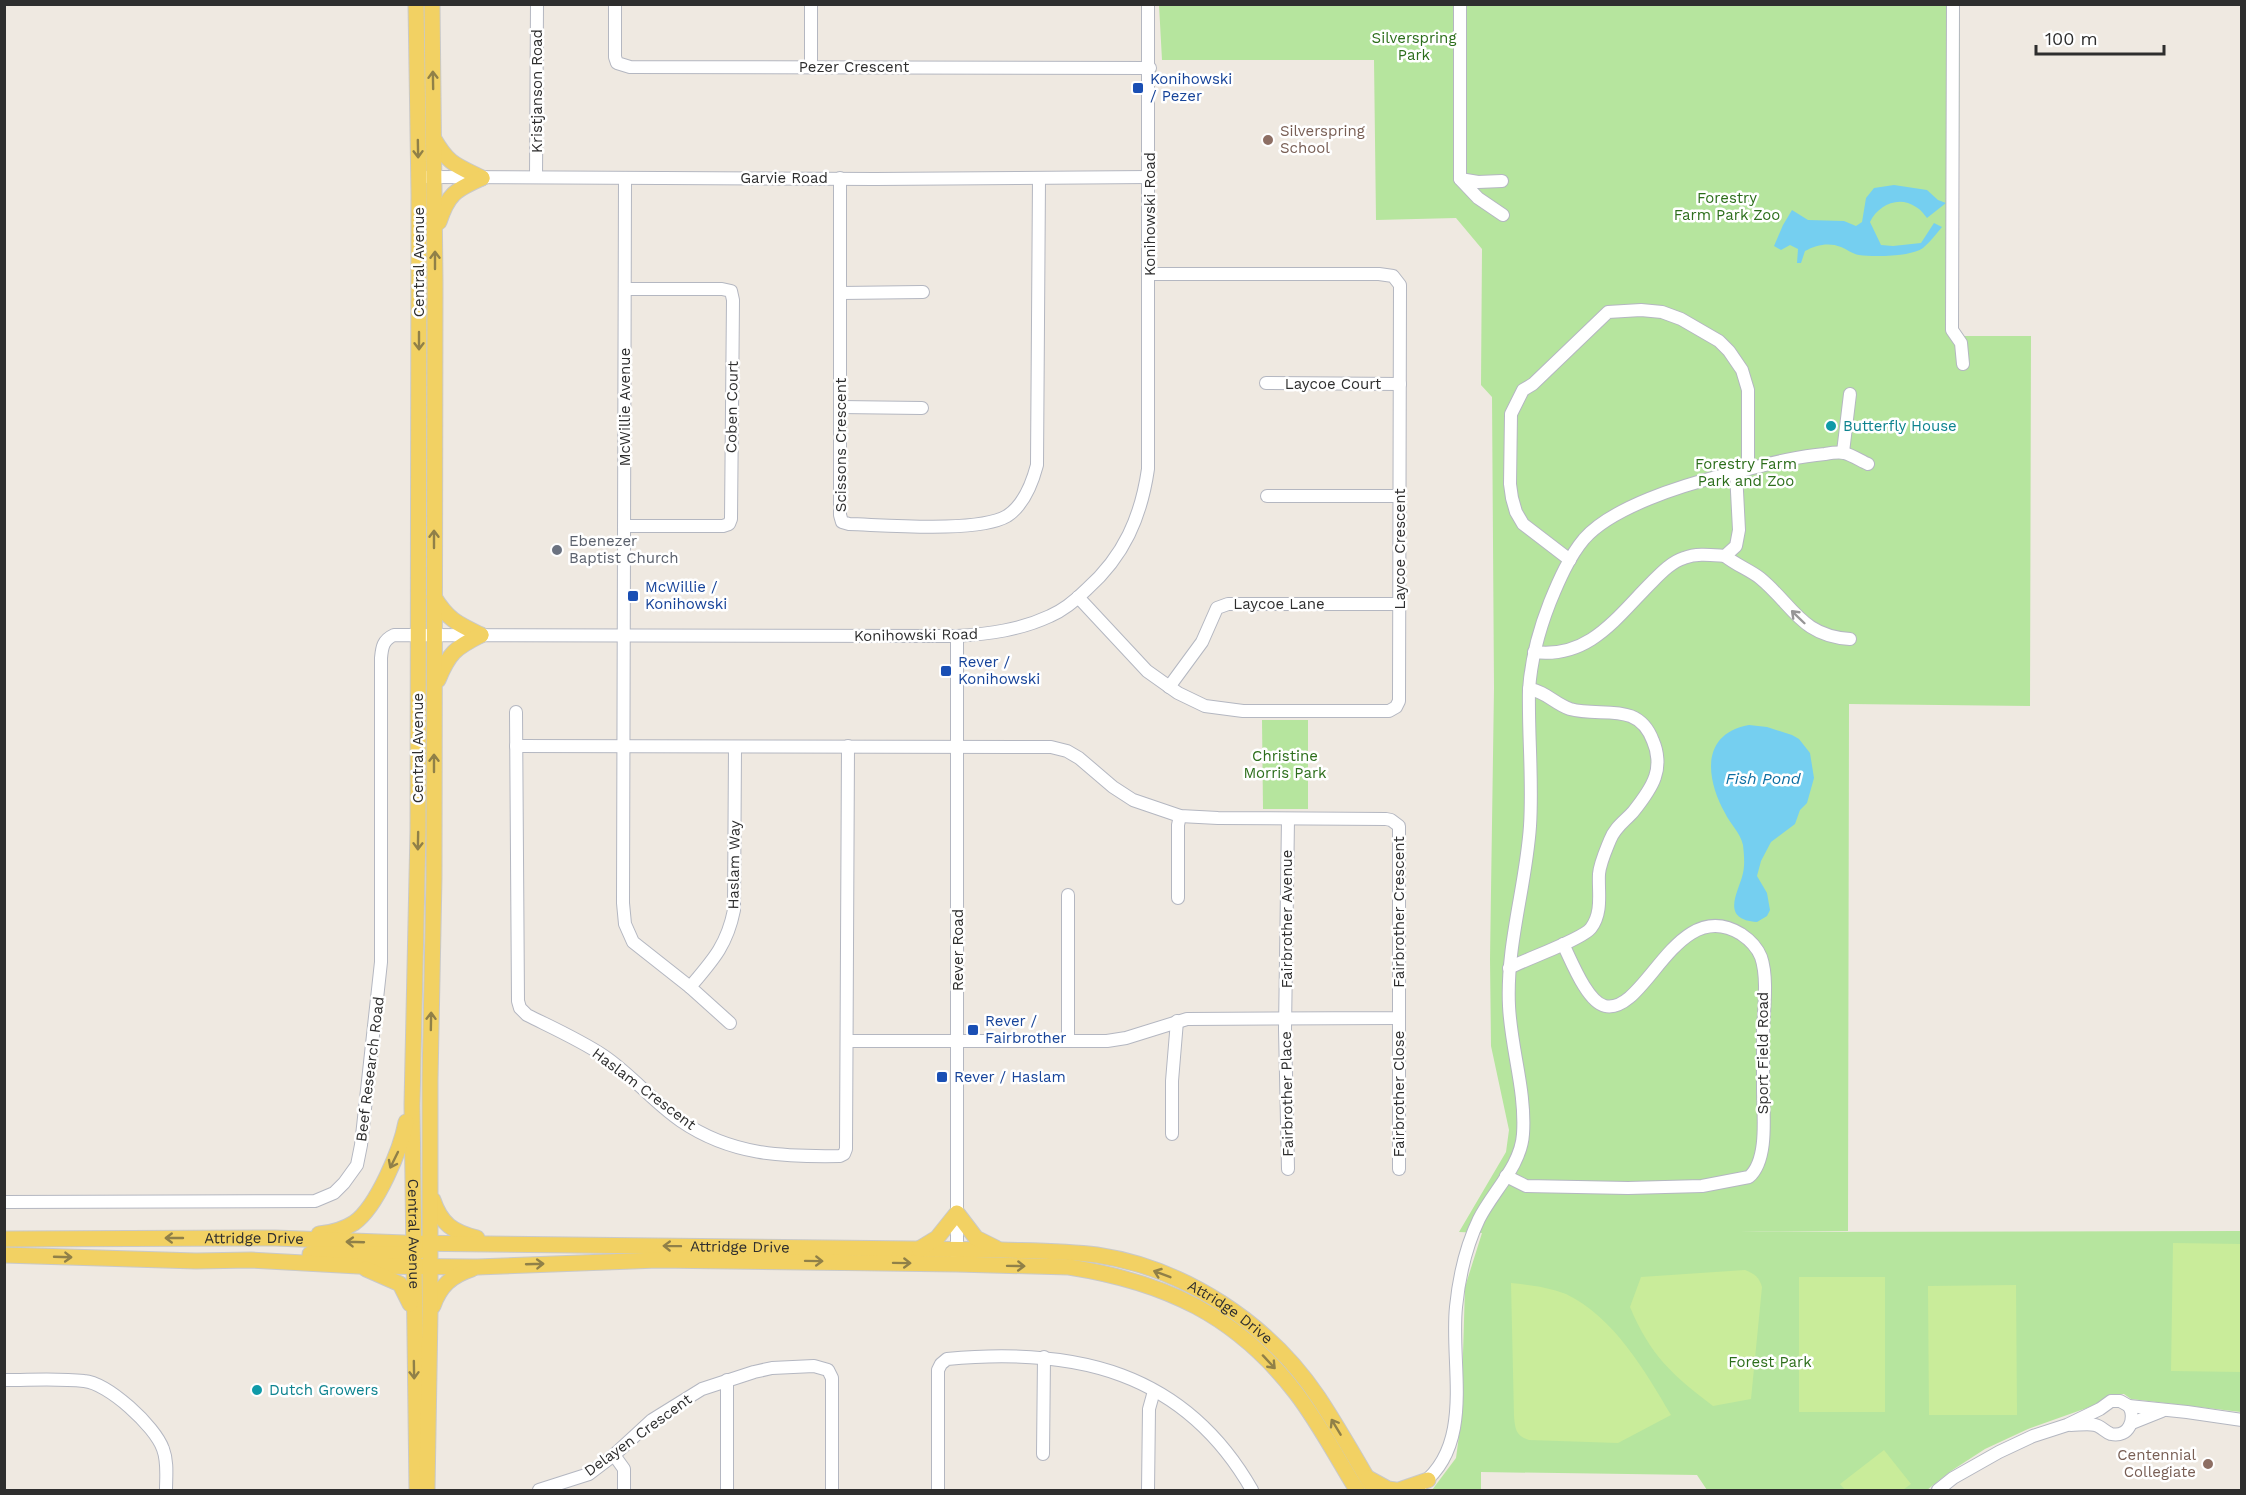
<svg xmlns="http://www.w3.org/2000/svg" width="2246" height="1495" font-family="'Work Sans',sans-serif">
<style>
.green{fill:#b6e59e}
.pitch{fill:#c9ec9a}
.water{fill:#75cff0}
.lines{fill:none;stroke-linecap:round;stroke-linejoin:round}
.minor-casing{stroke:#b4b7c1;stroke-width:14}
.major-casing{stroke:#c9c9c9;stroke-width:17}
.minor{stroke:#fff;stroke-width:12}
.major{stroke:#f2d163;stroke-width:15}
.oneway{stroke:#908048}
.oneway2{stroke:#969696}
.transit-dot{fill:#1a4fb4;stroke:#fff;stroke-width:2}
.education-dot{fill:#8d6e63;stroke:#fff;stroke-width:2}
.culture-dot{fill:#0f9aa8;stroke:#fff;stroke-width:2}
.worship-dot{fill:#6b7280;stroke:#fff;stroke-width:2}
.labels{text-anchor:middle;stroke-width:5;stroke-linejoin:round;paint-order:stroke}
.park-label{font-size:15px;fill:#2c6e1b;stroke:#fff}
.street-label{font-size:15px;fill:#2e2e2e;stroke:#fff}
.transit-label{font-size:15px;fill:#164399;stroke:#fff;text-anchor:start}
.education-label{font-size:15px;fill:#785e54;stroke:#fff;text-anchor:start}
.culture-label{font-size:15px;fill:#0d838f;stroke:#fff;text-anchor:start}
.worship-label{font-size:15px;fill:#5b616d;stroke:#fff;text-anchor:start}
.water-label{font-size:16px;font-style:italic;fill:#0d6fa3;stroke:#fff}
</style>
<rect width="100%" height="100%" fill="#efe9e1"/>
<g class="green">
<path d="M1159,5h801l-2,331h73l-1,370 -181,-2 -1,527 -109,1 502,-1v181l-110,-13 -7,-5h-13l-13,10 -70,25 -43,20 -34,22 -24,19h-220l-10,-15 -216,-3v18h-49l24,-32 5,-37 4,-134 17,-54 -23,-1 47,-80 3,-22 -18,-84 -1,-87 4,-271 -2,-291 -11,-12 1,-136 -26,-31 -80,2 -2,-160h-212z"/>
<path d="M1262,720h46v89h-45z"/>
</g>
<g class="pitch">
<path d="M2173,1243l68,1v128l-70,-1z"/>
<path d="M1745,1270c10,4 14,7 17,17l-11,112 -38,7c-41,-31 -63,-51 -83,-99l11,-30z"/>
<rect x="1799" y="1277" width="86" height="135"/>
<path d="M1511,1283c19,2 37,4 55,11 48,23 79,77 105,121l-53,28 -89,-3c-13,-4 -14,-11 -15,-24z"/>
<path d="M2016,1285l1,130h-88l-1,-129z"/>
<path d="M1884,1450l27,34 -8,6h-58l-5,-6z"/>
</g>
<g class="water">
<path d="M1894,185l33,5 11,10 8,3 -19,15c-3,-4 -7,-9 -11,-11 -17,-12 -38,-2 -46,15l11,23 12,1 28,-3 13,-20 8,4c-6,7 -12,15 -19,21 -13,9 -50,9 -64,7 -7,-1 -12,-6 -18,-8 -12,-5 -25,-2 -36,4l-4,12h-4l1,-14 -8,-4 -9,5 -7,-4 9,-21 9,-15 16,10 36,1 12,5 6,-4 4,-24 8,-10z"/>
<path d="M1749,725l18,2 25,8 7,4 11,14 4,25 -7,25 -7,7 -5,14 -24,18 -10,19 -4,15 10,17 3,17 -3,6 -10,6c-38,-3 -18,-30 -14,-49 2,-9 1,-19 0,-28 -3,-13 -13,-21 -18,-32 -19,-34 -25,-79 24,-88z"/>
</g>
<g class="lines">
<defs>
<g id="minor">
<path d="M615,4v53l2,6 13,4 520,1"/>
<path d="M1460,4v175l18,19 25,17"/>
<path d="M1953,4l-1,326 9,13 2,21"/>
<path d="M811,67v-63"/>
<path d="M426,177l449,2 275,-2"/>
<path d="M536,177l1,-173"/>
<path d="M625,178l-2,725 2,21 8,18 57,45c23,-27 37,-42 44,-77l1,-163"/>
<path d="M840,178v337l2,7 7,2c36,1 129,9 158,-8 17,-11 25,-32 30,-51l2,-286"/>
<path d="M1460,179l18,3 24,-1"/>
<path d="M841,293l82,-1"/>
<path d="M1266,383l134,1"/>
<path d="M840,407l82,1"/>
<path d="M1843,452l7,-58"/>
<path d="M1267,496h133"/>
<path d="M624,526h99l6,-2 2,-5 2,-219 -2,-9 -9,-2h-96"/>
<path d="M1725,556c11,9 25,14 35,22 33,27 41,58 90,61"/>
<path d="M1570,560l-47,-36 -7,-12 -4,-14 -2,-14 1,-70 12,-24 10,-6 75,-72 33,-2 21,2 19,7 38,22 10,10 13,19 6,20v78"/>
<path d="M1078,597l69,74 31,22 27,13 38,5h146l7,-4 3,-6 1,-416 -7,-9 -14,-2h-229"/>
<path d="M957,636v620"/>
<path d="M1534,652c55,7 82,-34 117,-69 9,-9 20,-21 33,-25 13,-5 27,-3 41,-2l11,-10 3,-16 -3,-58"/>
<path d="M1169,687l33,-45 15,-34 11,-4h172"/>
<path d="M516,712l2,289 2,7 7,7c26,13 53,25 77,41 28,19 49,46 77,65 50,34 101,36 159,35l4,-2 2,-5 2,-403"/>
<path d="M516,746l535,1 16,4 12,7 34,29 20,13 47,16 38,2 168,1 5,1 8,6v192l-212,1 -61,19 -19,3h-260"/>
<path d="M1068,895v146"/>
<path d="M1178,898v-73l2,-9"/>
<path d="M1509,968c17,-9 74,-29 82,-40 12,-16 7,-36 8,-54 1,-11 7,-24 11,-34 5,-13 15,-19 23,-28 8,-10 18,-23 22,-35 4,-11 3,-25 -2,-36 -15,-41 -52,-23 -83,-32 -15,-5 -25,-18 -41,-20"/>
<path d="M690,987l40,36"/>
<path d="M1172,1134v-53l5,-60"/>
<path d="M1288,1169l-3,-140 3,-210"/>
<path d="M1399,1169v-151"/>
<path d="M1506,1176l20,10 102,2 74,-2 47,-9c20,-17 14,-64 14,-88 0,-19 0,-39 0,-59 1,-21 5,-53 -2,-73 -4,-10 -11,-17 -20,-23 -65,-40 -95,81 -136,72 -18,-4 -34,-46 -42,-62"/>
<path d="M4,1202l311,-1 19,-8 10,-10 13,-18 4,-20 20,-183v-304c1,-11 2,-18 13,-23l563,1c32,-2 63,-6 93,-20 14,-6 27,-17 37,-27 37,-33 54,-72 61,-120v-465"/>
<path d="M4,1380c27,0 54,-2 80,1 24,2 71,45 79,68 5,13 3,28 3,41"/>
<path d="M727,1380v110"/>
<path d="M2132,1423l30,-12"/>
<path d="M2071,1425c7,0 17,-2 24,0 6,1 10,7 16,9 18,4 25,-15 18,-28"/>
<path d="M1043,1454l1,-97"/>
<path d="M614,1455l10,14v21"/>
<path d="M1422,1484c53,-41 28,-120 34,-177 3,-30 10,-61 23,-88 14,-28 42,-53 44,-85 3,-43 -12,-85 -14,-128 -3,-61 17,-120 21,-180 3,-46 -2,-91 -1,-136 2,-31 10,-60 21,-88 9,-22 19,-45 34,-63 28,-32 99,-54 140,-64 34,-8 66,-18 101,-21 6,-1 14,-2 19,-1 8,2 17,8 24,11"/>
<path d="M539,1490l50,-16 25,-19 38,-35 50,-31 52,-17 18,-4 42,-2 14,4 4,8v112"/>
<path d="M938,1490v-120l3,-6 6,-5c128,-12 237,12 305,131"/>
<path d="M1148,1490l1,-81 5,-18"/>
<path d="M1938,1490l15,-12 46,-26 34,-16 34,-11 33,-16 11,-8h9l9,5 58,6 55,8"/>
</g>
<g id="major">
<path id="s1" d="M416,4l3,190 -1,637 -6,274 5,385"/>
<path d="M434,139c15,26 22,26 48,39"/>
<path d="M439,222c9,-28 16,-32 43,-44"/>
<path d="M434,597c14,23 24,27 47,38"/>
<path d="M438,680c11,-27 17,-32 43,-45"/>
<path d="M433,1200c8,24 20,32 44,38"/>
<path d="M319,1234c12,-1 24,-4 35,-11 23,-16 47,-74 52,-101"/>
<path id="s2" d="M4,1239l271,-1 130,5 597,7c32,1 64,1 95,5 88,13 172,69 221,142 20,30 38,62 56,93"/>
<path d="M919,1249l18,-11 20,-25 19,25 20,10"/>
<path d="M310,1254h103l8,-4"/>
<path d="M4,1255l192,6 55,-1 107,6 119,1 181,-7 299,4 112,3c96,15 167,48 227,126 23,30 41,65 61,97"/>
<path d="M366,1269l34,15 10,20"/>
<path d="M433,1306c7,-20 18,-30 39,-37"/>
<path d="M1368,1478l20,11 7,1"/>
<path d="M427,1490l3,-178v-232l4,-203 1,-594 -3,-279"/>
<path d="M1399,1490l29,-10"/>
</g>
</defs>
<use href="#minor" class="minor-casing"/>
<use href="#major" class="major-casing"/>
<use href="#minor" class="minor"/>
<use href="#major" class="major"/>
</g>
<defs><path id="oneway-shaft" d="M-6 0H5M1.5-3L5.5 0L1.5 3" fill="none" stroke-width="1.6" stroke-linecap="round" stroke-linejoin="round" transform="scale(1.5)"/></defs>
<g class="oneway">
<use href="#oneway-shaft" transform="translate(433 80) rotate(-91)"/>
<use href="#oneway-shaft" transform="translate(418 149) rotate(89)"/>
<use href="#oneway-shaft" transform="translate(435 260) rotate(-90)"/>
<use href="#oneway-shaft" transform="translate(419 341) rotate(90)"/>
<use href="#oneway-shaft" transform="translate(434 539) rotate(-90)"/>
<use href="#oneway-shaft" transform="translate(434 763) rotate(-90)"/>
<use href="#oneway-shaft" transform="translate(418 841) rotate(91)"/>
<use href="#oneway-shaft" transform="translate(431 1021) rotate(-89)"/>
<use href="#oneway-shaft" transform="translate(394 1160) rotate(116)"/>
<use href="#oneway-shaft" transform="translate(174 1238) rotate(180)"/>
<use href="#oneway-shaft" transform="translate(355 1242) rotate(-178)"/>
<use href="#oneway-shaft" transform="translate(672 1246) rotate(-179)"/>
<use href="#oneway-shaft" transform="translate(63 1257) rotate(2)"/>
<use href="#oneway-shaft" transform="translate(814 1261) rotate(1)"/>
<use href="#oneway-shaft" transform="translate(902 1263) rotate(1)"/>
<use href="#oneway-shaft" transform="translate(535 1264) rotate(-2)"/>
<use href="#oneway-shaft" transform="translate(1016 1266) rotate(1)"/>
<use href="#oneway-shaft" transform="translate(1162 1274) rotate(-159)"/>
<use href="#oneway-shaft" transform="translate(1269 1362) rotate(47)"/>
<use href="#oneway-shaft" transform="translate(414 1370) rotate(89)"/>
<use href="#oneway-shaft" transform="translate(1336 1427) rotate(-121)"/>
</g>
<use class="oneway2" href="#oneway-shaft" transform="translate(1798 617) rotate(-136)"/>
<g class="transit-dot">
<rect x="1132" y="82" width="12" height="12" rx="3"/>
<rect x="627" y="590" width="12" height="12" rx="3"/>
<rect x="940" y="665" width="12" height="12" rx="3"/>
<rect x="967" y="1024" width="12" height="12" rx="3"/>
<rect x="936" y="1071" width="12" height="12" rx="3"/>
</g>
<g class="education-dot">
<circle cx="1268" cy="140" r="6"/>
<circle cx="2208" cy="1464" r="6"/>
</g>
<g class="culture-dot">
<circle cx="1831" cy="426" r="6"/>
<circle cx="257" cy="1390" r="6"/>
</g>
<circle class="worship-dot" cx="557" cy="550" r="6"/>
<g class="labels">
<g class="park-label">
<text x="1414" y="43">Silverspring<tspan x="1414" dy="17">Park</tspan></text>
<text x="1727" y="203">Forestry<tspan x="1727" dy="17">Farm Park Zoo</tspan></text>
<text x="1746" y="469">Forestry Farm<tspan x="1746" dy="17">Park and Zoo</tspan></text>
<text x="1285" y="761">Christine<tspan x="1285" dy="17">Morris Park</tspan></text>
<text x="1770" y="1367">Forest Park</text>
</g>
<g class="street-label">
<text x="854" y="72">Pezer Crescent</text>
<text transform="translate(537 91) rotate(-90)" y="5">Kristjanson Road</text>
<text x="784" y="183">Garvie Road</text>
<text transform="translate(1150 214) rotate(-90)" y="5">Konihowski Road</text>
<text transform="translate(419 262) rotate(-90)" y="5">Central Avenue</text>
<text x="1333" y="389">Laycoe Court</text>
<text transform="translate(625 407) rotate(-90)" y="5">McWillie Avenue</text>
<text transform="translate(732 407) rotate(-89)" y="5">Coben Court</text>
<text transform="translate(841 445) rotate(-90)" y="5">Scissons Crescent</text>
<text transform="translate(1400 549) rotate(-90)" y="5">Laycoe Crescent</text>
<text x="1279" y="609">Laycoe Lane</text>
<text transform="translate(916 635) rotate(-1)" y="5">Konihowski Road</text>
<text transform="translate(418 748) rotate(-90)" y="5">Central Avenue</text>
<text transform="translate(734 865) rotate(-89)" y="5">Haslam Way</text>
<text transform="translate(1399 912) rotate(-90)" y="5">Fairbrother Crescent</text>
<text transform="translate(1287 919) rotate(-90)" y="5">Fairbrother Avenue</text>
<text transform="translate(958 950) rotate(-90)" y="5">Rever Road</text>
<text transform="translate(1763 1053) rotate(-90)" y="5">Sport Field Road</text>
<text transform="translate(370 1069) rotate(-83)" y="5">Beef Research Road</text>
<text transform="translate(644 1089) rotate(37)" y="5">Haslam Crescent</text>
<text transform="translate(1287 1094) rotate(-91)" y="5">Fairbrother Place</text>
<text transform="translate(1399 1094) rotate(-90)" y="5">Fairbrother Close</text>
<text dy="5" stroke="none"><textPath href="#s1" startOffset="1230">Central Avenue</textPath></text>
<text dy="5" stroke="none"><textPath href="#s2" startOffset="250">Attridge Drive</textPath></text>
<text dy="5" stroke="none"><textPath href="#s2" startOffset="736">Attridge Drive</textPath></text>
<text dy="5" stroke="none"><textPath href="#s2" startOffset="1240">Attridge Drive</textPath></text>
<text transform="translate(638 1435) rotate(-36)" y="5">Delayen Crescent</text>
</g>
<g class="transit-label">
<text x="1150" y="84">Konihowski<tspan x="1150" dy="17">/ Pezer</tspan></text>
<text x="645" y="592">McWillie /<tspan x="645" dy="17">Konihowski</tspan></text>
<text x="958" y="667">Rever /<tspan x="958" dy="17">Konihowski</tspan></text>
<text x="985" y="1026">Rever /<tspan x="985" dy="17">Fairbrother</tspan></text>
<text x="954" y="1082">Rever / Haslam</text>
</g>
<g class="education-label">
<text x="1280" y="136">Silverspring<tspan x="1280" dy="17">School</tspan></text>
<text x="2196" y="1460" text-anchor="end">Centennial<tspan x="2196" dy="17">Collegiate</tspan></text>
</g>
<g class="culture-label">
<text x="1843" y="431">Butterfly House</text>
<text x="269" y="1395">Dutch Growers</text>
</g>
<g class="worship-label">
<text x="569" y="546">Ebenezer<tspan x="569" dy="17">Baptist Church</tspan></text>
</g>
<g class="water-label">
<text x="1763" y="784">Fish Pond</text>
</g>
</g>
<rect width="2246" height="1495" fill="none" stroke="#2e2e2e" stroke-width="12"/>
<path d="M2036 45v9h128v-9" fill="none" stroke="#2e2e2e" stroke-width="3"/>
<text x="2045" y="45" font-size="18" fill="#2e2e2e" stroke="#ffffff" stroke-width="4.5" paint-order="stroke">100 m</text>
</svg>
